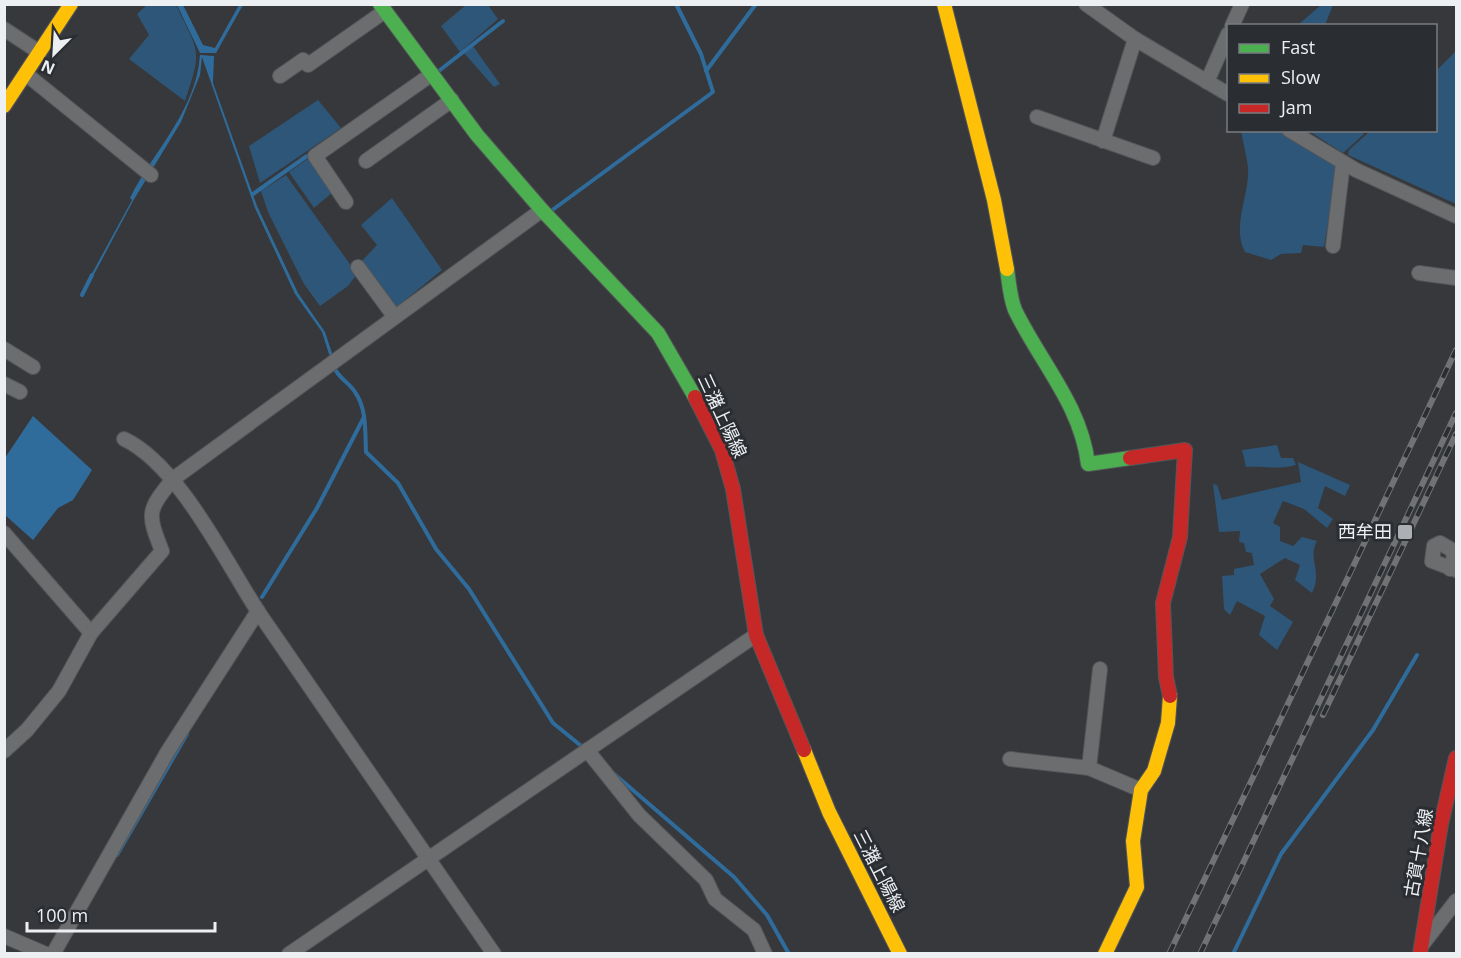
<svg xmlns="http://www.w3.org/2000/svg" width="1461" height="958" font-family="'Open Sans','Noto Sans JP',sans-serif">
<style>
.green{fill:#2e5678}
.water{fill:#2f6c9c}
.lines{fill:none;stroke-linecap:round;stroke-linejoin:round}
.stream{stroke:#2f6c9c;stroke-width:4}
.street-casing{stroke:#545558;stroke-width:16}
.fast-casing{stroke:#545558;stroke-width:16}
.slow-casing{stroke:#545558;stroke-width:16}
.jam-casing{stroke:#545558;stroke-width:16}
.street{stroke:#6c6d6e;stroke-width:14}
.fast{stroke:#4caf50;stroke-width:14}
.slow{stroke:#ffc107;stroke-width:14}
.jam{stroke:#c62828;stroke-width:14}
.rail-casing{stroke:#717273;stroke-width:6}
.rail{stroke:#2a2e33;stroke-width:4;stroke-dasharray:11;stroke-linecap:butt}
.poi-dot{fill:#adb0b3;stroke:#2a2e33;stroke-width:2}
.labels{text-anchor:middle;stroke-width:6;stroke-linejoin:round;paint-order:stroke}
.street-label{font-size:18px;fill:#edf0f3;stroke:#2a2e33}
.poi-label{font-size:18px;fill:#edf0f3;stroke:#2a2e33;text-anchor:end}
</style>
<rect width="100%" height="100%" fill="#36383b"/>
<g class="green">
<path d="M147,5h29c23,48 27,44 9,96l-56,-42 20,-24 -12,-21z"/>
<path d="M466,5h22l10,14 -38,33 -19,-26z"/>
<path d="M1321,5h12l-8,20h-27z"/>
<path d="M473,46l27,38 -6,3 -30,-34z"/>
<path d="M1456,51v153l-108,-49 1,-5 21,-19 66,-1v-59z"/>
<path d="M318,100l23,28 -81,55 -11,-37z"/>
<path d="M1241,131h39l57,35 -13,81 -21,-2 -2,8 -20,1 -10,6 -26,-8c-14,-25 5,-58 3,-84 -1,-12 -5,-25 -7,-37z"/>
<path d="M1309,131h52l3,3 -21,19z"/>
<path d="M309,158l24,34 -19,16 -25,-36z"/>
<path d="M286,175l71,99 -9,12 -28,20 -16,-22 -36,-72 -7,-21z"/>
<path d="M392,198l50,72 -48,39 -34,-46 17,-18 -16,-20z"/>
<path d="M1277,445l4,13h12l3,7c-17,5 -32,1 -50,2l-4,-17z"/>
<path d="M1298,462l52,23 -5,11 -20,-10 -7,22 15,11 -6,9 -23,-19 -21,-8 -10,22 7,4v14l13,5 9,-9 15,4c-10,18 6,30 -5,52l-17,-13 5,-15 -15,-7 -25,16 14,25 -4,7 23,16 -16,28 -18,-15 6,-19 -28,-15 -7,14 -6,-6 -2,-33 12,-1v-6l20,-4 -2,-12 -6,-1 -2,-9 -5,-1 1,-11 -21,1 -6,-48 4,1 5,15 79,-18z"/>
</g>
<g class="water">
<path d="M177,5h6l20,40 12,3 24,-43h4l-27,48h-16z"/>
<path d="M200,55l14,1 -1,27 44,123 41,87 27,39 12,36 -3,2 -12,-38 -27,-38 -40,-86 -53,-151 -2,18 -19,47 -48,79 -42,79 -2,-1 43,-79 -2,-2c24,-48 66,-87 70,-143z"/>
<path d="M33,416l59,54 -19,30 -15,8 -25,32 -28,-25v-57z"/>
</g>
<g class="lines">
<g class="stream">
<path d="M440,70l63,-49"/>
<path d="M706,71l50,-67"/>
<path d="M253,194l54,-38"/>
<path d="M551,211l162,-119 -12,-38 -25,-50"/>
<path d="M82,295l10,-20"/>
<path d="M334,367c4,11 15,15 21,25 12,17 10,40 11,60l32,31 38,66 33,40 84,134 32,26"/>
<path d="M262,597l55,-89 47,-91"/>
<path d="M613,773l121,104 33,38 22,39"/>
<path d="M117,855l70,-121"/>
<path d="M1233,954l48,-100 92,-124 44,-75"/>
</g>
<defs>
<g id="street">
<path d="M1086,4l49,35 93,55"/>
<path d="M1232,26l10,-22"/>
<path d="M4,29l35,23"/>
<path d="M26,74l125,101"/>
<path d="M280,76l23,-16 5,5 77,-54"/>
<path d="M1207,82l21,-48"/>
<path d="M1037,117l116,41"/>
<path d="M1289,130l67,40 100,46"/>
<path d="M1103,141l32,-102"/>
<path d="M366,161l86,-61"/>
<path d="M346,202l-31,-46 117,-82"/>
<path d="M1333,246l10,-83"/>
<path d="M358,267l36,49"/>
<path d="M1419,273l37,5"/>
<path d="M4,349l29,18"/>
<path d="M4,384l16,8"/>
<path d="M124,439c55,26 101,122 135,174 78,114 157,227 235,341"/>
<path d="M4,533l87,100"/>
<path d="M1450,569l4,-12 -2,-7 -12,-7 -6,3 -2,15 24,9"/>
<path d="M587,750l52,65 67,65 9,19 39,31 11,24"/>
<path d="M4,751l23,-21 32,-39 32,-58 71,-82c-15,-38 -15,-40 11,-72l369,-269"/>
<path d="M1010,759l79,9 52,22"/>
<path d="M1089,768l11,-99"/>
<path d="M4,936l42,18"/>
<path d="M1422,945l34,-44"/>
<path d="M53,954l115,-203 90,-140"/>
<path d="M289,954l467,-319"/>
</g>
<g id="fast">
<path d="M380,4l97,131 65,75 116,123 37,64"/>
<path d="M1007,269c2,13 3,29 8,41 25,52 66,95 73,154l42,-6"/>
</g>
<g id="slow">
<path d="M944,4l50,196 13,69"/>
<path d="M4,106l67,-102"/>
<path d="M804,750l25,62 71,142"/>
<path d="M1105,954l32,-67 -4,-46 8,-51 13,-19 14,-48 2,-27"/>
</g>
<g id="jam">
<path d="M695,397l27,53 11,39 23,146 48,115"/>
<path d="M1130,458l55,-8 -5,87 -17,66 3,74 4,19"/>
<path d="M1420,954l21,-130 15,-66"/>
</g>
</defs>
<use href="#street" class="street-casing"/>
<use href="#fast" class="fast-casing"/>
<use href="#slow" class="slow-casing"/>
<use href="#jam" class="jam-casing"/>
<use href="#street" class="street"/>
<use href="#fast" class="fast"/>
<use href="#slow" class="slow"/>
<use href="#jam" class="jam"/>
<defs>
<g id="rail">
<path d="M1323,715l133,-281"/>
<path d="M1169,954l287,-604"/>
<path d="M1200,954l256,-541"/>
</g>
</defs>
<use href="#rail" class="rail-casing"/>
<use href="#rail" class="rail"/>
</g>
<rect class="poi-dot" x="1397" y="524" width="16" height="16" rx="3"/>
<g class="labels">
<g class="street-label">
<text transform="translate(722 416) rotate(65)" y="6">三潴上陽線</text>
<text transform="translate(1419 853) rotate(-80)" y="6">古賀十八線</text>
<text transform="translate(879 871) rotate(63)" y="6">三潴上陽線</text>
</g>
<g class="poi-label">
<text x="1392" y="538">西牟田</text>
</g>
</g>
<rect width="1461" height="958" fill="none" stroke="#edf0f3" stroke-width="12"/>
<rect x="1227" y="24" width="210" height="108" fill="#2a2e33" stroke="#787c80" stroke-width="1.5"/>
<rect x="1239" y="44" width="30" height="9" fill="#4caf50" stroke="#787c80" stroke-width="1.5"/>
<text x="1281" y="54" font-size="18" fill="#edf0f3">Fast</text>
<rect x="1239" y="74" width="30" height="9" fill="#ffc107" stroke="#787c80" stroke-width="1.5"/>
<text x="1281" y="84" font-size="18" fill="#edf0f3">Slow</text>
<rect x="1239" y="104" width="30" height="9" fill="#c62828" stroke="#787c80" stroke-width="1.5"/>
<text x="1281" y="114" font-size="18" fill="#edf0f3">Jam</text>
<g transform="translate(54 54) rotate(204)" stroke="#2a2e33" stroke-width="4.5" paint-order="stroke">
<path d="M0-4.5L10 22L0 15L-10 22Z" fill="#edf0f3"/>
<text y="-9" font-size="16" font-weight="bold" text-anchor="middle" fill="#edf0f3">N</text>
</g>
<path d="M27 922v9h188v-9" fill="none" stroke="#edf0f3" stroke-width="3"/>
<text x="36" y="922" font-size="18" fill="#edf0f3" stroke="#2a2e33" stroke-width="4.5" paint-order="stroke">100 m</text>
</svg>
